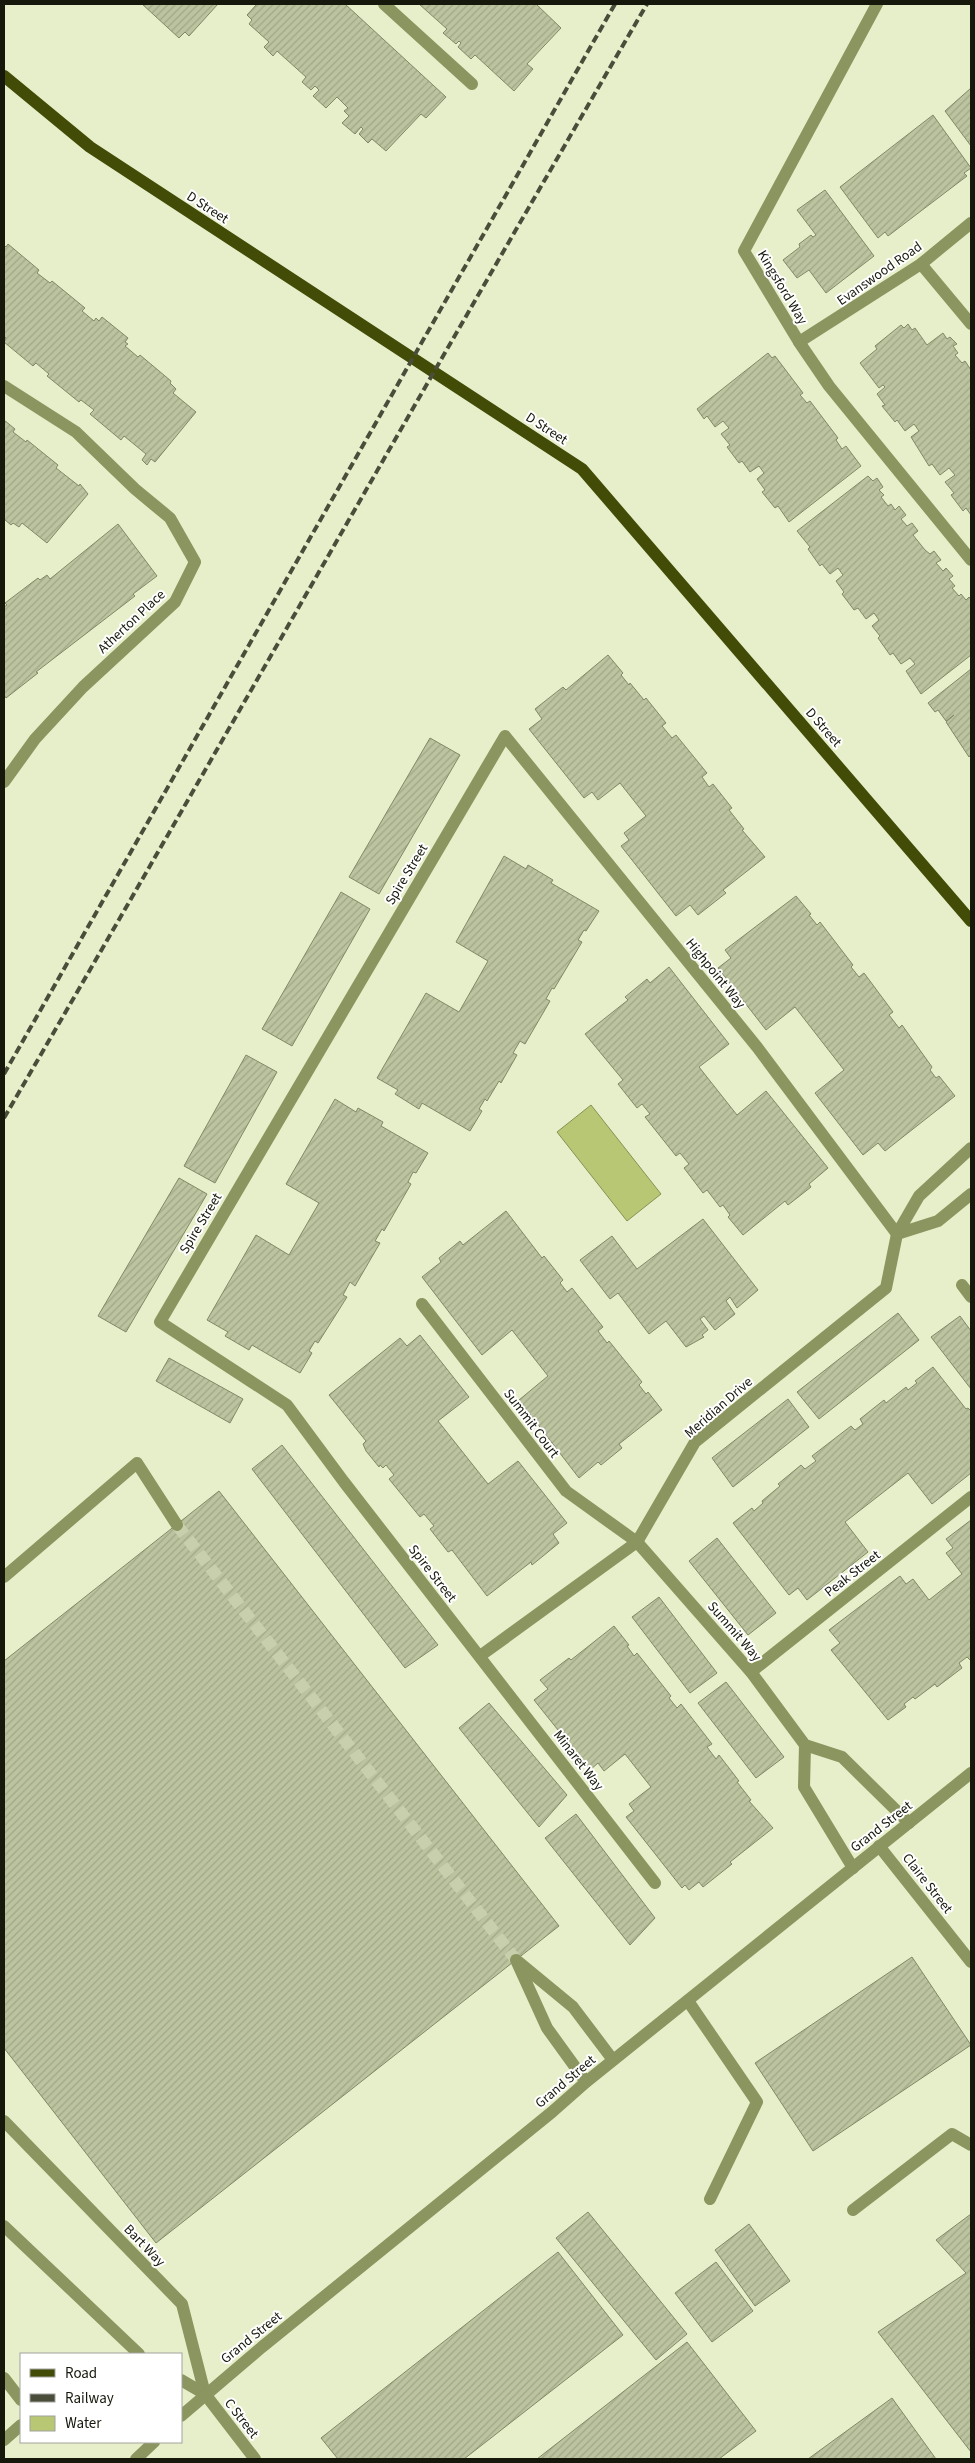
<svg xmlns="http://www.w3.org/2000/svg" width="975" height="2463" font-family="'Source Sans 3',sans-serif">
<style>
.water{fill:#b7c773;stroke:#879254}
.building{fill:url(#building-hatch);stroke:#818866}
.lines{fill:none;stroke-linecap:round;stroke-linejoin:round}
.minor-tunnel{stroke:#c7cfad;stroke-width:12;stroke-dasharray:12 6;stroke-linecap:butt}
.minor{stroke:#8a955f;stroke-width:12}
.major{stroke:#424c07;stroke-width:12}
.rail{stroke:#494d3a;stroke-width:4;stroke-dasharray:8 4;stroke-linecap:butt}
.labels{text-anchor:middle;stroke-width:4;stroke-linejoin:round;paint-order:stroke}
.street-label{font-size:14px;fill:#16180b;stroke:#fff}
</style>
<defs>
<pattern id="building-hatch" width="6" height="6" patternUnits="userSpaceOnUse" patternTransform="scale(1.25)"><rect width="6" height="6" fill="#bbc39f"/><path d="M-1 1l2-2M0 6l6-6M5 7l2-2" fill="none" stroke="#a0a788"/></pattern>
</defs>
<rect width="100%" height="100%" fill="#e6efca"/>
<path class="water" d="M591,1105l70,89 -34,27 -70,-89z"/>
<g class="building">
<path d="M142,4h76l-29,32 -4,-4 -6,6z"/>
<path d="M257,4h88l101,93 -20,21 -5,-4 -35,37 -14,-12 -4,4 -9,-9 4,-5 -2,-2 -6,7 -13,-11 7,-7 -5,-5 4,-3 -11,-11 -11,11 -13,-12 6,-6 -4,-4 -4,4 -9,-8 4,-5 -29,-26 -4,5 -9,-9 5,-5 -20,-18 3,-4 -5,-5z"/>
<path d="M419,4h117l25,24 -34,36 6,5 -19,22 -39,-36 -4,4 -13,-12 3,-4 -2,-2 -3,3 -13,-11 4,-4z"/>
<path d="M971,88v58l-26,-35z"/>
<path d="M933,115l38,53 -7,5 3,3 -79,60 -3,-4 -7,6 -38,-51z"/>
<path d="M825,190l49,66 -48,37 -17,-23 -12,8 -14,-18 17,-13 -1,-3 12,-9 2,2 3,-2 -19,-25z"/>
<path d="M8,244l31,26 -2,3 13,10 2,-2 33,27 -3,3 12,10 2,-3 3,3 3,-4 26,21 -3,4 3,2 -3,2 13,11 2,-2 31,26 -1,2 6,6 -3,4 23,19 -41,50 -4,-3 -4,6 -5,-5 4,-6 -22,-18 -3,4 -31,-26 4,-4 -13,-10 -2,2 -32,-26 2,-2 -13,-11 -3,3 -29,-24 2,-4 -2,-2v-91l2,2z"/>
<path d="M908,324l4,6 3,-2 12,17 16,-12 4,6 3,-2 7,7 -4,2 5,7 -3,2 7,8 3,-2 6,9v145l-5,-7 -3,3 -12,-16 3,-2 -9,-11 10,-7 -6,-7 -9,7 -8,-11 -3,2 -18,-29 8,-6 -5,-7 -9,7 -8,-11 -2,2 -13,-16 3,-1 -8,-11 8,-7 -2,-2 -4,3 -19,-25 17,-14 -2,-3 26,-21 3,3z"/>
<path d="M768,353l4,5 3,-2 28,37 -3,2 7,8 3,-2 28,37 -2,2 6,9 4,-3 15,20 -72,56 -11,-16 -3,2 -13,-16 3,-2 -8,-11 7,-6 -5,-7 -9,6 -8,-11 -3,2 -12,-16 3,-2 -9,-11 8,-6 -6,-7 -8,6 -8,-11 -3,3 -7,-10z"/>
<path d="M4,420l11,9 -2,3 13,10 1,-2 31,25 -2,3 23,18 1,-2 8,10 -41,49 -25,-20 -3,4 -6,-4 -2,2 -7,-6z"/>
<path d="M868,476l5,5 4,-3 6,9 -4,3 5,5 -3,2 7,9 3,-2 4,6 4,-4 7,9 -5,4 6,7 5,-3 6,8 -5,4 12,15 5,4 4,-3 7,9 -5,3 7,8 3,-3 7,8 -4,3 6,7 -3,2 7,8 2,-2 5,6 3,-3 2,2v56l-50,39 -15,-23 9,-7 -5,-6 -9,6 -8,-11 -3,2 -12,-17 2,-2 -8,-10 7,-6 -5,-7 -8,6 -8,-11 -4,2 -12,-16 2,-2 -8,-11 7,-6 -5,-7 -8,6 -8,-10 -2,2 -12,-17 2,-2 -13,-16z"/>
<path d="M118,524l39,52 -24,18 2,2 -99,76 2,1 -32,25 -2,-3v-88l3,-2 -2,-2 33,-25 2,2 7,-5 3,4z"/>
<path d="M608,655l15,18 -2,2 8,10 1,-2 14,17 2,-2 20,25 -4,3 10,12 4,-3 31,38 -5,4 7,10 4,-3 19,24 -3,2 15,19 -2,1 23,27 -42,33 3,3 -28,22 -8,-10 -14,11 -55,-70 8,-6 -5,-7 22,-17 -26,-33 -22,17 -6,-8 -8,6 -55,-69 13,-10 -7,-10 28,-22 3,3z"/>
<path d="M971,669v86l-2,2 -23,-35 8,-7 -8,6 -8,-11 -3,2 -7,-9z"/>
<path d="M430,738l30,17 -81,139 -30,-17z"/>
<path d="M504,856l22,13 2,-4 25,15 -2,3 48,28 -13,20 -2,-1 -6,10 4,2 -28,47 -2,-1 -6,11 4,2 -25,43 -5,-3 -7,12 4,2 -16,28 -2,-2 -12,20 -2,-2 -6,10 3,2 -12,20 -48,-28 -3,6 -24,-15 3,-4 -21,-12 49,-85 33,19 29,-51 -32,-19z"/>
<path d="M341,892l29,17 -78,137 -30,-17z"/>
<path d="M796,896l15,18 -2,1 8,10 3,-3 33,43 -2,2 8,10 5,-4 29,39 -4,3 10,13 3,-3 30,42 -2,3 6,8 3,-2 16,20 -70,55 -7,-8 -15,12 -48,-62 29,-23 -49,-63 -29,23 -48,-62 13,-10 -6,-8z"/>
<path d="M669,967l60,77 -30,23 38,48 29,-24 62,77 -19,16 2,3 -23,18 -3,-4 -42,34 -15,-18 2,-2 -7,-10 -3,2 -13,-17 -4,3 -19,-25 5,-4 -9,-11 -4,3 -31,-39 5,-3 -8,-10 -5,4 -19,-24 5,-4 -38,-46 43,-34 -3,-3 22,-18 3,4z"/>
<path d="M246,1055l31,17 -62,111 -31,-17z"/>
<path d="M335,1099l21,13 2,-4 25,14 -2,4 47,27 -12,20 -3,-1 -5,10 3,2 -27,47 -2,-2 -7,12 5,2 -25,43 -5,-4 -7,13 4,2 -29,46 -3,-2 -6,10 3,2 -12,20 -48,-28 -3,5 -24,-14 3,-4 -21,-12 49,-85 33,20 30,-52 -33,-19z"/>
<path d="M179,1178l28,16 -81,138 -28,-16z"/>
<path d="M506,1211l36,47 2,-2 19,24 -3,3 7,9 5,-4 31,39 -5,4 9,12 2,-2 33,41 -3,3 7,9 2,-2 14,18 -43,34 3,4 -21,17 -3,-3 -19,16 -60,-78 29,-24 -36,-46 -30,25 -60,-78 19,-15 -2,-4 21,-17 3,4z"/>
<path d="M703,1219l55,71 -21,18 -7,-11 -4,4 9,13 -20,16 -11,-14 -4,3 8,11 -6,5 2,2 -18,10 -20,-26 -17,13 -31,-41 -8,6 -30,-39 32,-24 25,33z"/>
<path d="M898,1313l21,27 -100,79 -22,-27z"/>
<path d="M960,1316l11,15v58l-40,-52z"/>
<path d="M420,1335l49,62 -31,24 50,63 30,-23 49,62 -14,11 6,9 -27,22 -1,-3 -44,34 -35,-46 -4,2 -18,-23 4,-3 -10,-12 -4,3 -31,-38 5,-4 -8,-10 -3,3 -3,-3 -1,2 -13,-16 -3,-7 3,-3 -37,-46 71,-57 7,8z"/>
<path d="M169,1358l74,41 -13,24 -74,-42z"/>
<path d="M933,1367l33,42 2,-1 3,3v62l-39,31 -24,-31 -63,49 23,30 -61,48 -9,-12 -9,7 -56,-72 19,-15 2,3 9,-8 -1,-2 18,-15 -2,-2 23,-19 4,4 11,-8 -4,-5 39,-30 4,4 8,-6 -3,-5 24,-19 2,3 20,-16 2,3 9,-7 -2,-2z"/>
<path d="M788,1399l21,28 -76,60 -21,-29z"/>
<path d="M282,1445l156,200 -33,23 -153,-199z"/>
<path d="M219,1491l340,435 -403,317 -152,-195v-387z"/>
<path d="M971,1520v141l-4,-4 -8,6 3,5 -25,19 -2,-3 -20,15 -2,-2 -9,7 2,3 -18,13 -57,-70 9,-7 -11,-13 71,-54 6,8 7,-5 16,21 33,-26 -16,-21 7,-5 -7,-9z"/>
<path d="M717,1538l59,75 -28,22 -59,-74z"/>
<path d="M659,1597l58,76 -27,20 -58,-76z"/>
<path d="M614,1626l15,19 -2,1 7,10 3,-3 34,43 -2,2 8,10 4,-4 31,40 -5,3 9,12 3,-4 20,26 -2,1 14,18 -2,1 24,27 -43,34 2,2 -29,23 -4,-5 -10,8 -4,-5 -3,3 -56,-71 8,-6 -5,-7 22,-17 -26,-33 -21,17 -6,-8 -8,7 -56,-70 14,-11 -8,-9 29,-22 2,2z"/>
<path d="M726,1682l58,75 -28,21 -58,-75z"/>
<path d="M489,1703l78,92 -28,32 -80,-99z"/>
<path d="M576,1814l79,104 -25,27 -85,-107z"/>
<path d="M912,1957l59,88 -158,106 -58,-88z"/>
<path d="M588,2212l99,122 -31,26 -100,-122z"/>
<path d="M971,2214v238l-93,-120 88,-59 -30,-33z"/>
<path d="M749,2224l41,57 -35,25 -40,-56z"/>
<path d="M558,2252l65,83 -159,124h-126l-17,-21z"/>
<path d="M716,2262l37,49 -41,31 -37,-49z"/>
<path d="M687,2342l69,89 -37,28h-182z"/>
<path d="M892,2398l44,61h-128z"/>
</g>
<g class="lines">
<path class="minor-tunnel" d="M177,1525l339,435"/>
<g class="minor">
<path d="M384,4l88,80"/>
<path d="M877,4l-133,247 55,91 30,44 142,174"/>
<path d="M921,264l50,60"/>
<path d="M799,342l122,-78 50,-41"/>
<path d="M4,386l72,46 59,57 35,29 25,44 -20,40 -92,85 -48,52 -31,43"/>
<path d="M897,1234l41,-13 33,-27"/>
<path d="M962,1285l9,12"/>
<path d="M422,1304l144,187 71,51 114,130 54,73 37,12 67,66"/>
<path d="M4,1577l133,-114 40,62"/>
<path d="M480,1656l157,-114 58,-100 191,-154 11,-54 22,-38 52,-48"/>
<path d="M751,1672l220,-175"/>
<path d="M805,1745l-1,42 49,81"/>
<path d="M879,1846l92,116"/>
<path d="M655,1883l-311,-401 -57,-77 -127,-83 345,-586 252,311 140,187"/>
<path d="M688,2001l69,101 -47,97"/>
<path d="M586,2082l-39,-54 -31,-68 57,47 40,53"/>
<path d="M4,2121l178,183 23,90"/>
<path d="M853,2210l99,-76 19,11"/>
<path d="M4,2226l135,128"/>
<path d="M4,2378l17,22"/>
<path d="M181,2380l24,14 50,65"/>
<path d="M181,2416l81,-69 290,-235 34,-30 385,-309"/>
<path d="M4,2440l17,-15"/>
<path d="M136,2459l18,-17"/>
</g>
<path class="major" d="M4,76l86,71 492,322 389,452"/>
<g class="rail">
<path d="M4,1074l611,-1070"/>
<path d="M4,1118c216,-371 427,-744 643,-1114"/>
</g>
</g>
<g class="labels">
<g class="street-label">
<text transform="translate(208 207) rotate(33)" y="5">D Street</text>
<text transform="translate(879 273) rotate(-35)" y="5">Evanswood Road</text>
<text transform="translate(783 287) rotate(59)" y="5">Kingsford Way</text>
<text transform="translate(547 428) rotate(33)" y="5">D Street</text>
<text transform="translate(131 621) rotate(-43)" y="5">Atherton Place</text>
<text transform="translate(824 727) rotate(49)" y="5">D Street</text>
<text transform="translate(406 874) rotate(-59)" y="5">Spire Street</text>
<text transform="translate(716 973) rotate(51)" y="5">Highpoint Way</text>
<text transform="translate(200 1223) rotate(-59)" y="5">Spire Street</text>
<text transform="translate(718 1407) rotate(-41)" y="5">Meridian Drive</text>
<text transform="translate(532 1423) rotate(53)" y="5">Summit Court</text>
<text transform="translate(433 1573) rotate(52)" y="5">Spire Street</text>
<text transform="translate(852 1573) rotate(-38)" y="5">Peak Street</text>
<text transform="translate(735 1631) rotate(49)" y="5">Summit Way</text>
<text transform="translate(579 1760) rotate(52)" y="5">Minaret Way</text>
<text transform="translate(881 1826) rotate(-38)" y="5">Grand Street</text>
<text transform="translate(928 1883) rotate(52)" y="5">Claire Street</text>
<text transform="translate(565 2081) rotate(-40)" y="5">Grand Street</text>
<text transform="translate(145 2245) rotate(46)" y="5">Bart Way</text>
<text transform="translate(251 2337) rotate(-39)" y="5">Grand Street</text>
<text transform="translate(242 2418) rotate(52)" y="5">C Street</text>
</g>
</g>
<rect width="975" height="2463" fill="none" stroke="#16180b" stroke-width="10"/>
<rect x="20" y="2353" width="162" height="90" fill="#ffffff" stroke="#a2a39d"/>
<rect x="30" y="2369" width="25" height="8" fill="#424c07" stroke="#a2a39d"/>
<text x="65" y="2378" font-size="15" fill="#16180b">Road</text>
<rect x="30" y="2394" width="25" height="8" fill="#494d3a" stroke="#a2a39d"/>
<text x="65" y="2403" font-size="15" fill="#16180b">Railway</text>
<rect x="30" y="2416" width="25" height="15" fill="#b7c773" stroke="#a2a39d"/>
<text x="65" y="2428" font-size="15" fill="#16180b">Water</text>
</svg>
